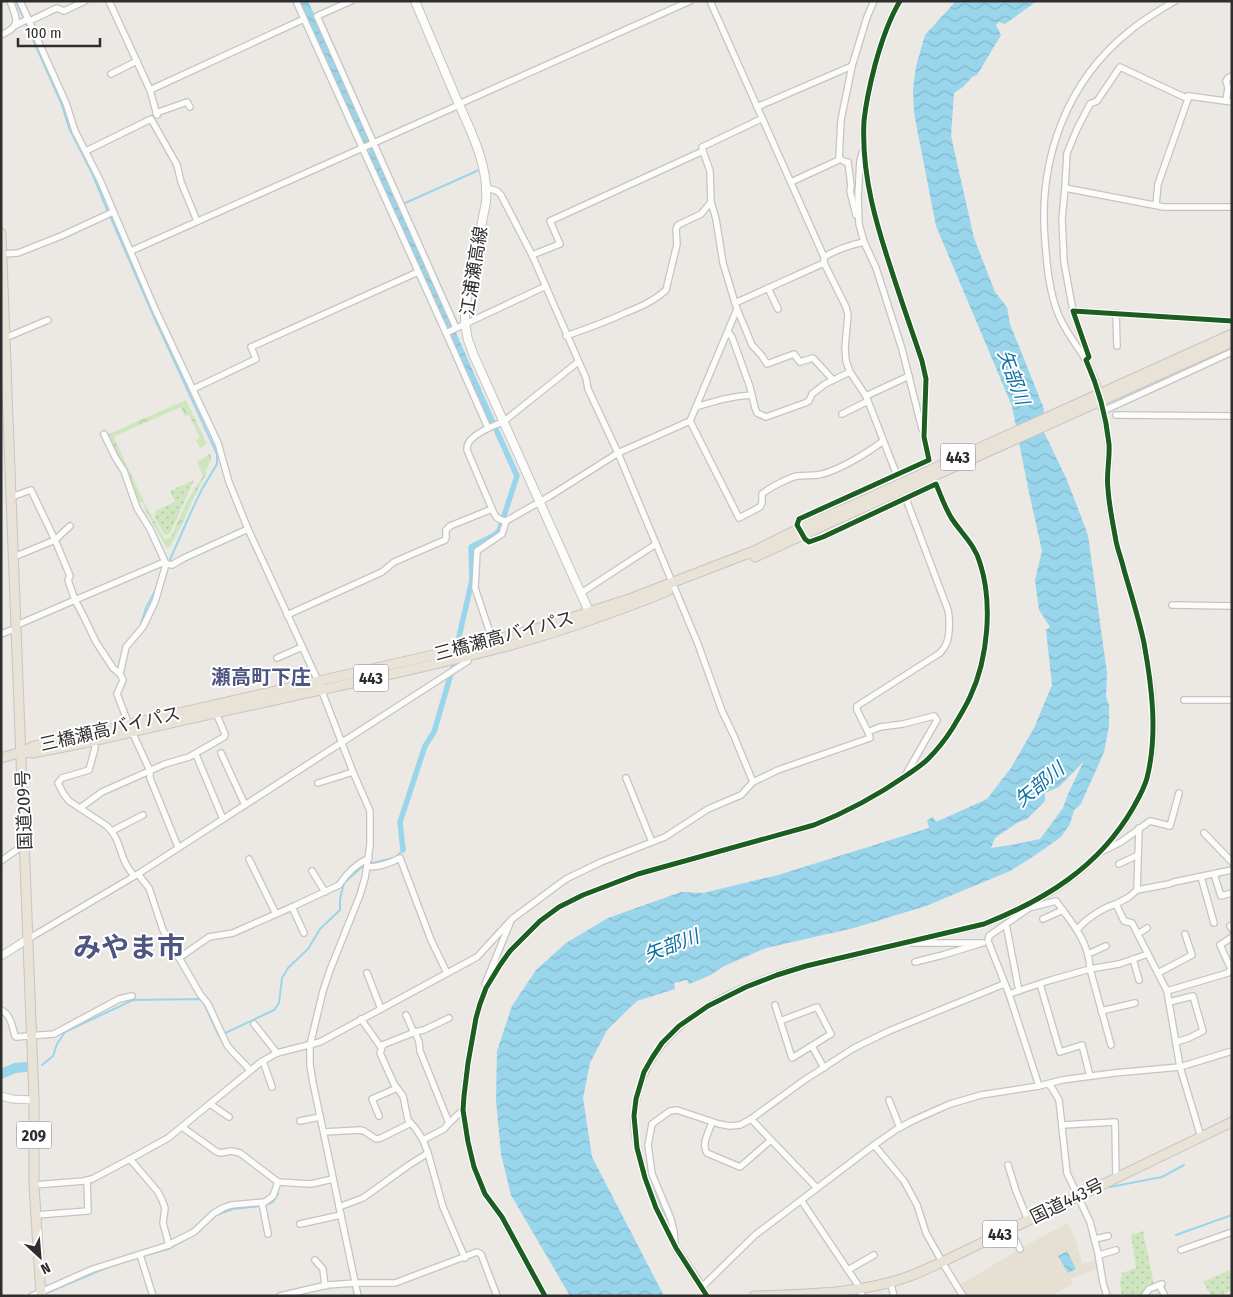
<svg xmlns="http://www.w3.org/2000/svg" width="1233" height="1297" font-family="'Fira Sans Condensed','Noto Sans JP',sans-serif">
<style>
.education{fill:#e6e0d3}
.green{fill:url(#green-dots)}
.forest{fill:url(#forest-crowns)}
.water{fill:url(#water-waves);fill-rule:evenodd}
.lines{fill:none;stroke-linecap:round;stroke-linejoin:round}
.stream{stroke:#99d6ec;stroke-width:2}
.canal{stroke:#99d6ec;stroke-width:5.5}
.river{stroke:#99d6ec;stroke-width:10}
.minor-casing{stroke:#c5c4c5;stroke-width:8}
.tertiary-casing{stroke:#c5c4c5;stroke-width:9}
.secondary-casing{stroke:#c5c4c5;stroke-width:10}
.trunk-casing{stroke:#c6c5c4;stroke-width:11}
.minor{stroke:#fcfcfb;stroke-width:5.5}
.tertiary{stroke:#fcfcfb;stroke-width:7}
.secondary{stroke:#fcfcfb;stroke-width:8}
.trunk{stroke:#e9e2d6;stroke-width:9}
.trunk-bridge-casing{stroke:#c6c5c4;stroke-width:11;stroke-linecap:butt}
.trunk-bridge{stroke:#e9e2d6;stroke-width:9}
.cycleway-casing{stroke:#fff;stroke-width:8}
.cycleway{stroke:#1b5e20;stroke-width:5}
.labels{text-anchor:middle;stroke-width:4;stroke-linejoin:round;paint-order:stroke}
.shield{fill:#fff;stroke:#6d6d6d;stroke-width:1}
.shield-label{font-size:16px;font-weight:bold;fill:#2e2e2e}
.street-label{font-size:18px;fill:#2e2e2e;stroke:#fff}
.water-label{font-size:19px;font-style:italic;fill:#0d6fa3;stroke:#fff}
.quarter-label{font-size:20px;font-weight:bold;fill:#4d5680;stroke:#fff}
.town-label{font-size:28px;font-weight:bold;fill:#4d5680;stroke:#fff}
</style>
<defs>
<pattern id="green-dots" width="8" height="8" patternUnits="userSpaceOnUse" patternTransform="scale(1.25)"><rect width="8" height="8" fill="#cee6be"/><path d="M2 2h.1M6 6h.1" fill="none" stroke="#b1c6a4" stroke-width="1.8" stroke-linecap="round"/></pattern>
<pattern id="forest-crowns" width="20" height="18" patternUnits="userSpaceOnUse" patternTransform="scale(1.25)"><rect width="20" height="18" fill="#cee6be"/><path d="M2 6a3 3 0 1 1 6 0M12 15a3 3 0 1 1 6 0" fill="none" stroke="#b1c6a4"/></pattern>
<pattern id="water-waves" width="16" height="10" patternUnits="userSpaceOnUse" patternTransform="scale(1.25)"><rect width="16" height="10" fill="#99d6ec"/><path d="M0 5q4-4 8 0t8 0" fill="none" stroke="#84b8cb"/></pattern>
</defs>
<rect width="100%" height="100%" fill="#ece8e4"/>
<path class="education" d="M1068,1223l7,15 7,26 16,-5 1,9 -28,11 2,5 -23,12h-84l-7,-11 77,-45z"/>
<g class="green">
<path d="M194,480l-24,53 -2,2h-3l-11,-18v-1l2,-2 -1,-3 20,-9 -5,-11z"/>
<path d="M1143,1231l11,54c-6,3 -10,4 -13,11h-19l-2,-13 2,-10 14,-5 -5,-33z"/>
<path d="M1232,1269v21l-14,6h-6l-9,-14z"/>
</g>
<path class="forest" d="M186,400l21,44 -7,4 -4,-8 4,-2 -11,-23 -4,1 -4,-9 -66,29 -1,2 30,64 20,36 2,1 5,-2 16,-36 16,-25 -6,-14 11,-7 2,-1 2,4 -6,12v4l-12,23 -11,25 -13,25 -3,1 -2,-3 -19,-34 -3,-8 -2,-1h-3l-10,-30 -10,-16 -9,-21v-1z"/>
<g class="water">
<path d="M300,1h8l62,138 -1,1 4,9h2l105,238 2,2 -7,4 -2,-7h-1l1,-2 -21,-43h1l-8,-15 -78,-174 2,-1 -4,-9 -2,1z"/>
<path d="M956,1h81l-32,23 -6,-2 -3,3 5,10 -24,40 -5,2 -9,10 -9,6 -3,43 23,102 21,54 12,15 3,17 34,85 -2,19 25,52 21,55 19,138 -1,24 3,8v21l-5,26 -23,52 -7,6 -4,14 -9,13 -24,17 -27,17 -84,35 -72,22 -88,20 -44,19 -11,8 -22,9 -2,-4 -13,3 1,6 -38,12 -30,29 -17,33 -7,35 9,59 72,139h-94l-59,-101 -10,-41 -5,-54 1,-49 15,-45 24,-36 30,-27 42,-25 73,-26 22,1 75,-18 151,-47 -2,-8 6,-3 3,5 51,-23 24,-31 23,-40 18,-43 -6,-55 4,-3 -11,-17 -4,-30 7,-29 -14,-63 -16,-82 -76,-180 -22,-113 -1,-23 3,-24 9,-31zM1084,761l-16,33 -5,14 -23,31 -29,6 -20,3 4,-10 22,-15 10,-4 18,-18v-8l14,-6z"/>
<path d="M1067,1251l9,18 -8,4 -10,-17z"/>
</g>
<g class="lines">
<g class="stream">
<path d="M16,1l46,104 7,23 23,45 16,39"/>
<path d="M403,204l76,-34"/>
<path d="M110,216l44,101 63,137v10l-15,25 -11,23 -22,50"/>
<path d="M141,624l5,-16 10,-19"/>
<path d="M397,856l6,-6"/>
<path d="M42,1065l11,-9 4,-12 8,-12 68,-32 69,-1 17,37 55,-26 5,-7 3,-25 6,-10 20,-19 12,-20 20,-19v-11l4,-16 20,-18 29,-7"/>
<path d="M1110,1187l52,-10 22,-12"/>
<path d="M265,1205l8,-3 5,-8"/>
<path d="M216,1215l17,-6 27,-3"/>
<path d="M1176,1235l56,-20"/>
<path d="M146,1255l22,-6 29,-16"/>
<path d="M44,1294l62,-26"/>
</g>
<g class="canal">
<path d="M458,641l14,-61 -1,-33 22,-11 6,-5 18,-55 -41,-91"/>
<path d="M403,850l-3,-28 25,-76 9,-14 19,-65"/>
</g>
<path class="river" d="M1,1074l14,-6 11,-1"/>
<defs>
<g id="minor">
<path d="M20,1l46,102 9,28 25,49 55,129 63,134 11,39 19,47 70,152 35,91 17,39v34l-5,33 -5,17 -30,75 -7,21 -13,54v20l3,18 45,213"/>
<path d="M109,1l41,89 154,-71"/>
<path d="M296,1l150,332"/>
<path d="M351,1l-34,15 139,312"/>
<path d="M710,1c38,86 76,171 114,256v6l22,44 2,8 -3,32 1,14 4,11 16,24 32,82"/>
<path d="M29,21c10,-4 19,-9 28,-13l7,3 21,-10"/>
<path d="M16,25l12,-6"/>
<path d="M1,35c21,-9 16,-16 9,-34"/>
<path d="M852,66l-11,54 -2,38 6,4h3l3,24 -1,5 6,24"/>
<path d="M111,74l26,-13"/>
<path d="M150,90l7,25"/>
<path d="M1226,101l2,-13 -2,-7 2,-3 4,-2"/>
<path d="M459,104l231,-103"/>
<path d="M757,107l95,-41 15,-49 7,-16"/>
<path d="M156,113l31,-11 3,5"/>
<path d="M86,151l65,-32 26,46 4,17 16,39"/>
<path d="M703,151l7,20 1,31 5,17 7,44 12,40"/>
<path d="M863,151l-3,9 -2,37 1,27 5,18 12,26 26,81 20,80"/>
<path d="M791,182l50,-23"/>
<path d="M487,188l10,3 4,4 31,60 54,123 2,11 30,64 80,191 24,67 12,25 19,46"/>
<path d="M1065,188l99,19h68"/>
<path d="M1156,205l2,-21 31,-88"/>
<path d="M131,251l328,-146"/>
<path d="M2,254l16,-1 43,-17 52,-24"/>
<path d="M532,255l28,-11 -10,-23 153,-70 -1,-4 59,-28"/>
<path d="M824,257c12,-7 26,-12 40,-15"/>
<path d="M768,288l10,21"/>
<path d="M737,309l15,36 10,11 5,8 27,-10 6,8 13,-4 20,22"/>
<path d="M1073,311l-9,-49 -2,-43 3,-31 2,-35 10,-24 13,-25 7,-3 23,-34 64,30 5,-1 43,6"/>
<path d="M1116,313l1,33"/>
<path d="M728,332l4,5 18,50 5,21 2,5 9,4 39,-14 4,-2 3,-7 13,-10 25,-12"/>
<path d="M566,336c20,-7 40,-14 59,-23 15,-6 29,-12 41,-23l11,-46 -1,-15 2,-4 23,-11 10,-12"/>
<path d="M5,338l43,-18"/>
<path d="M1086,360c-9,-14 -20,-28 -27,-44 -10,-24 -12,-50 -14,-75 -7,-81 21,-160 86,-211 13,-11 29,-20 44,-29"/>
<path d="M1097,385l-11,-25 3,-3 -16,-46 159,10"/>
<path d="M193,389l63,-30 -5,-12 167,-75"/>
<path d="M866,396l43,-20"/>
<path d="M696,407c19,-6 36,-11 56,-12"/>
<path d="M1103,411l129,-59"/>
<path d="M842,414l26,-13"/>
<path d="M1116,415l116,1"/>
<path d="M690,421l49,97 21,-11 2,-4v-9c7,-6 26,-16 35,-18 7,-1 13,0 20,-1 18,-2 52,-23 66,-34"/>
<path d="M488,428l-42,-95 100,-47"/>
<path d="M104,434l11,23 9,14 13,37 13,21 16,35 -11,38 -12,25 -17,20 -6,27"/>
<path d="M11,497l20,-7 24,50 15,36 -2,4 7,20 -58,25"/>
<path d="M492,509l-25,-59c0,-3 0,-5 2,-8 5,-8 25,-17 34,-20l75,-60"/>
<path d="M14,557l41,-17 15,-14"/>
<path d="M581,593l75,-49"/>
<path d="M1172,605l60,1"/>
<path d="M287,615l95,-43 12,-10 51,-22 1,-2v-8l4,-4 42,-17c3,7 5,11 14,12l44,-25 68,-43 72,-32 47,-112 -2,-6 89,-40"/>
<path d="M1,634l16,-6"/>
<path d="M493,642l-18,-54 2,-37 25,-17 4,-13"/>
<path d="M277,658l25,-11"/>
<path d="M1184,700h48"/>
<path d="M868,732l12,-5 23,-3 31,-8 3,4 -31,54"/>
<path d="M94,741l1,7 -6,22 -27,8 -4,5 5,10 6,8 38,25c12,12 12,23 18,36 2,5 6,10 9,14"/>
<path d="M221,753l24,52"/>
<path d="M197,757l26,62"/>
<path d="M626,778l26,64"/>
<path d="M318,783l35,-11"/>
<path d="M80,808l22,-16 63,-28 24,-7 35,-20 1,-3 -9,-21"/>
<path d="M112,831l31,-16"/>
<path d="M1204,833l28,29"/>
<path d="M178,847l-28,-69v-7l-21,-46 -12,-31 6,-14 -3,-6 -7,-6 -17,-26 -13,-27 -8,-15 87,-37 10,2 12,-7 64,-29"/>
<path d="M1103,851l18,-9 29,-21 20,5 9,-33"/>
<path d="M249,859l27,55"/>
<path d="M1,861l17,-12 7,-2"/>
<path d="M1119,864l19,-9"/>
<path d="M367,867c12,0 22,-3 33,-9l31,82 16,33"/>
<path d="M312,871l13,21"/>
<path d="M138,874l11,14 14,42 37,64 8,10 19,41 5,6 18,19"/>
<path d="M1214,874l7,22 11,-3"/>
<path d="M1201,877l13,46"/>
<path d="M1137,890l2,-62"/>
<path d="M1027,906l2,2 27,-7c15,21 33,40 34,68l21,76"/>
<path d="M292,907l12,26"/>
<path d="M1029,908l-40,28 -1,5 21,53 30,92"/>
<path d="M1043,919l20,-9"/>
<path d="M1006,924l13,67"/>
<path d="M1232,925l-2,1 2,3"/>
<path d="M1077,930c7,-10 27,-23 39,-26"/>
<path d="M1138,934l9,-6"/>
<path d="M28,939l110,-65 330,-213v-5"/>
<path d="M913,943h70"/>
<path d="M1088,954l18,-8"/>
<path d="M179,958l30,-21 24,-4 59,-26 47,-22c8,-12 17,-21 30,-27"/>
<path d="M1133,959l6,21"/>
<path d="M915,962l28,-7 36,-11"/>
<path d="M367,973l14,36"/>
<path d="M1158,973l34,-18 -7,-21"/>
<path d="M1040,984l20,68 22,-7 8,31"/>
<path d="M486,986l-1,-2 25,-61"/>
<path d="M1167,991l61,-18 3,-4 -11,-24 12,-8"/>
<path d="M1009,994l42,-14 39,-11 29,-5 29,-10"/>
<path d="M1169,1002l24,-6 10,35 -14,7 -13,4"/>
<path d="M775,1005l17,53 39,-24 -14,-27 -37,14"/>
<path d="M1,1010c10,5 11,16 14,26l1,1 38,-3 65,-35 13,-3"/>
<path d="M1101,1011l34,-8"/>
<path d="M406,1015l8,18"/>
<path d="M361,1019l19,27 35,-14 4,10 1,9 29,72 -5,6 -21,11"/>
<path d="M254,1024l23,29"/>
<path d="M415,1032l9,-2 25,-12"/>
<path d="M383,1045l-3,8 14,31 9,12 5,24 8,9 7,11 5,13 15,54 22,51"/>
<path d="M812,1046l12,22"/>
<path d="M263,1061l9,26"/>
<path d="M1048,1084l4,4 7,12 8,73 23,49 8,31 5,30 4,13"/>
<path d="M889,1100l11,28"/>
<path d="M210,1104l19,13"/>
<path d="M379,1116l-7,-17 25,-11"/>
<path d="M751,1119l66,69"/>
<path d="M300,1121l20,-4"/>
<path d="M712,1122c-3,10 -11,22 -5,31l33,14 31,-27"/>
<path d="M449,1123l14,-13"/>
<path d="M1062,1125l53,-3 1,56"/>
<path d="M182,1127l35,25 4,1 10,-2 9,2 38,29 33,2 22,-5"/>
<path d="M324,1132l36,-2 4,1 12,8 5,-1 30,-15"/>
<path d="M1201,1137l-21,-70 -13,-76 -35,-68 -8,-2 -8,-17 13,-7 8,-7 32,-6 5,-2 58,-12"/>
<path d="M874,1145l30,36 13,24 9,28 14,25"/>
<path d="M130,1159l28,33 4,8 3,8 -2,15 6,22"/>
<path d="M1008,1165l8,26 12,29"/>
<path d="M34,1185l50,-4 8,-2 38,-20 38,-21 93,-76 16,-9 43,-11 157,-85 35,-38 54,-40 35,-17 64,-25 43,-28 33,-14 12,-13 25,-12 92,-32 -2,-6 -11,-22v-4l83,-53c1,-2 4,-4 5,-7 5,-7 5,-27 3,-36l-43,-114"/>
<path d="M801,1200l59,88 2,8"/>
<path d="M262,1203l6,31"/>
<path d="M339,1207l24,-9 46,-33 19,-12"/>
<path d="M36,1215l52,-4 -1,-31"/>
<path d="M300,1224l41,-9"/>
<path d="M1010,1229l10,20"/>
<path d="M1095,1239l13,-3"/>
<path d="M675,1243l-1,-11 -3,-13 -19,-45 -4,-29 4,-21 18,-13 7,-1 42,14 11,2 10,-1 11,-6 52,-38 51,-33 35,-17 115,-47"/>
<path d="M676,1248c-19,-39 -38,-79 -42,-122 -1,-14 2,-27 6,-40 18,-60 81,-92 136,-111 26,-9 53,-14 79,-20 29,-7 58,-14 86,-21 15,-3 31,-6 46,-11 58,-21 114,-59 145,-113 6,-11 12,-21 15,-32 14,-52 3,-111 -10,-163 -6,-24 -15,-48 -21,-73 -3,-17 -7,-35 -8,-52 -1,-14 1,-28 1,-41 0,-14 -4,-28 -7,-41"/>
<path d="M1181,1250l51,-18"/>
<path d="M140,1255l13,41"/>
<path d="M1099,1255l17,-5"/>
<path d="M315,1260l8,9 2,17"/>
<path d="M942,1262l21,34"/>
<path d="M848,1270l26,-15"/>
<path d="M891,1285l3,11"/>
<path d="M1159,1285l6,11"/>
<path d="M32,1296l61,-27 73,-23 28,-14 20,-19 9,-5 8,-3 34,-3 8,-6 5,-14"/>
<path d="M280,1296l47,-11 29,-2h39l82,-31 4,2 16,42"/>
<path d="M545,1296l-43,-79 -17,-23 -11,-27 -6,-25 -5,-32 1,-14 4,-33 8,-45 4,-14 6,-16 14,-23 10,-14 30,-30 19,-14 24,-12 55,-21 176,-49c33,-13 64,-30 93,-50 7,-5 15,-10 21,-16 9,-9 17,-19 24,-30 6,-10 13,-21 18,-32 18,-38 23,-94 10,-134 -5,-18 -18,-29 -28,-44 -7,-11 -11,-23 -16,-35l-113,53 -14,5 -4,-3 -8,-14 2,-6 130,-59 -5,-23 2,-58 -4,-18c-9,-27 -19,-55 -28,-83 -17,-51 -33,-102 -30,-157 2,-19 6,-37 11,-56 6,-22 13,-44 25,-64"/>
<path d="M707,1296l-5,-9 53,-52 119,-90 23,-16 17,-9 36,-16 31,-9 58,-9 23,-6 52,-7 66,-6 52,-16"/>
<path d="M1144,1296l5,-7 13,-5"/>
</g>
<g id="tertiary">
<path d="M1,956l27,-17"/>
<path d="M1,1096l11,3 22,1"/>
<path d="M676,1248l26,39"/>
</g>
<path id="secondary" d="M415,1c13,31 26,61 39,92 15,35 35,70 32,109l-21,106v16l3,16 6,16 117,260"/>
<g id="trunk">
<path d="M1,233l33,867v85l7,111"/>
<path d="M1081,402l151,-68"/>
<path d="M1083,409l149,-67"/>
<path d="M755,557l83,-38"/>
<path d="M22,752l11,1 61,-12c135,-33 271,-58 406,-93 57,-15 113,-35 168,-57"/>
<path d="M1,758l21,-6 12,-6 430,-98 79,-21 89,-29 122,-47 44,-22 37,-16"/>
<path d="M754,1296c51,-2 108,-2 156,-20 11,-4 21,-9 32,-14l290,-140"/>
</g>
</defs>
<use href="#minor" class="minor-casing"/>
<use href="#tertiary" class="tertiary-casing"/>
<use href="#secondary" class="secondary-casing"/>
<use href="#trunk" class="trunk-casing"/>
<use href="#minor" class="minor"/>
<use href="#tertiary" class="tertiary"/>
<use href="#secondary" class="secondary"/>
<use href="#trunk" class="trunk"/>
<defs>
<g id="trunk-bridge">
<path d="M835,513l246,-111"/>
<path d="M838,519l245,-110"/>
</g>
</defs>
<use href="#trunk-bridge" class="trunk-bridge-casing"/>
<use href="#trunk-bridge" class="trunk-bridge"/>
<defs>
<g id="cycleway">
<path d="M545,1296l-43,-79 -17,-23 -11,-27 -6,-25 -5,-32 1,-14 4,-33 8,-45 4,-14 6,-16 14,-23 10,-14 30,-30 19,-14 24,-12 55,-21 176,-49c33,-13 64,-30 93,-50 7,-5 15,-10 21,-16 9,-9 17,-19 24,-30 6,-10 13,-21 18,-32 18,-38 23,-94 10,-134 -5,-18 -18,-29 -28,-44 -7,-11 -11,-23 -16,-35l-113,53 -14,5 -4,-3 -8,-14 2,-6 130,-59 -5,-23 2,-58 -4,-18c-9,-27 -19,-55 -28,-83 -17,-51 -33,-102 -30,-157 2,-19 6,-37 11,-56 6,-22 13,-44 25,-64"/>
<path d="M707,1296l-31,-48 -20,-40 -11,-30 -8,-30 -3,-32 2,-17 8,-27 8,-14 10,-15 17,-17 29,-20 38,-19 31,-12 29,-9 178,-42c61,-24 115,-57 149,-116 5,-9 11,-19 14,-30 11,-44 5,-91 -3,-135 -5,-24 -13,-49 -20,-73 -2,-9 -6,-19 -8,-29 -3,-17 -7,-35 -8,-52 -2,-15 2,-30 1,-45 -3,-29 -11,-57 -23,-84l3,-3 -16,-46 159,10"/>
</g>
</defs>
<use href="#cycleway" class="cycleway-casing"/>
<use href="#cycleway" class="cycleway"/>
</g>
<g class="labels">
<g class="shield">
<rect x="940.5" y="443.5" width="35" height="27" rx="4"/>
<rect x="353.5" y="664.5" width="35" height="27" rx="4"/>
<rect x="16.5" y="1121.5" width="35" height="27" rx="4"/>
<rect x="982.5" y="1220.5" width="35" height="27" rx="4"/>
</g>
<g class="shield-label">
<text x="958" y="463">443</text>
<text x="371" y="684">443</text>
<text x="34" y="1141">209</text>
<text x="1000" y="1240">443</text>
</g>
<g class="street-label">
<text transform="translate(474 271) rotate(-81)" y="6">江浦瀬高線</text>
<text transform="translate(504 636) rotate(-15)" y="6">三橋瀬高バイパス</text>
<text transform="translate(110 729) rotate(-13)" y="6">三橋瀬高バイパス</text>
<text transform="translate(24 810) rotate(-92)" y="6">国道209号</text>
<text transform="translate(1067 1201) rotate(-26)" y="6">国道443号</text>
</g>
<g class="water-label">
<text transform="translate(1014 377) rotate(70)" y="7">矢部川</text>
<text transform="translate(1039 784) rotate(-39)" y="7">矢部川</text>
<text transform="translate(671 945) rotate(-21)" y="7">矢部川</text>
</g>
<g class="quarter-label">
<text x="261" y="684">瀬高町下庄</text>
</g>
<g class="town-label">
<text x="129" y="957">みやま市</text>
</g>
</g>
<rect width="1233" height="1297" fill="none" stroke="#2e2e2e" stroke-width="5"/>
<g transform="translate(40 1257) rotate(154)" stroke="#ffffff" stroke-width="4" paint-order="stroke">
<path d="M0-4L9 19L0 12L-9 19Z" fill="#2e2e2e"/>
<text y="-8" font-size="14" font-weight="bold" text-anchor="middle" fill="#2e2e2e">N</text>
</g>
<path d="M18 38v8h82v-8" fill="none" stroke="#2e2e2e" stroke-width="2.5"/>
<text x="25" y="38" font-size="15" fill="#2e2e2e" stroke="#ffffff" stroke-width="4" paint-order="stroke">100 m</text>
</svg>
